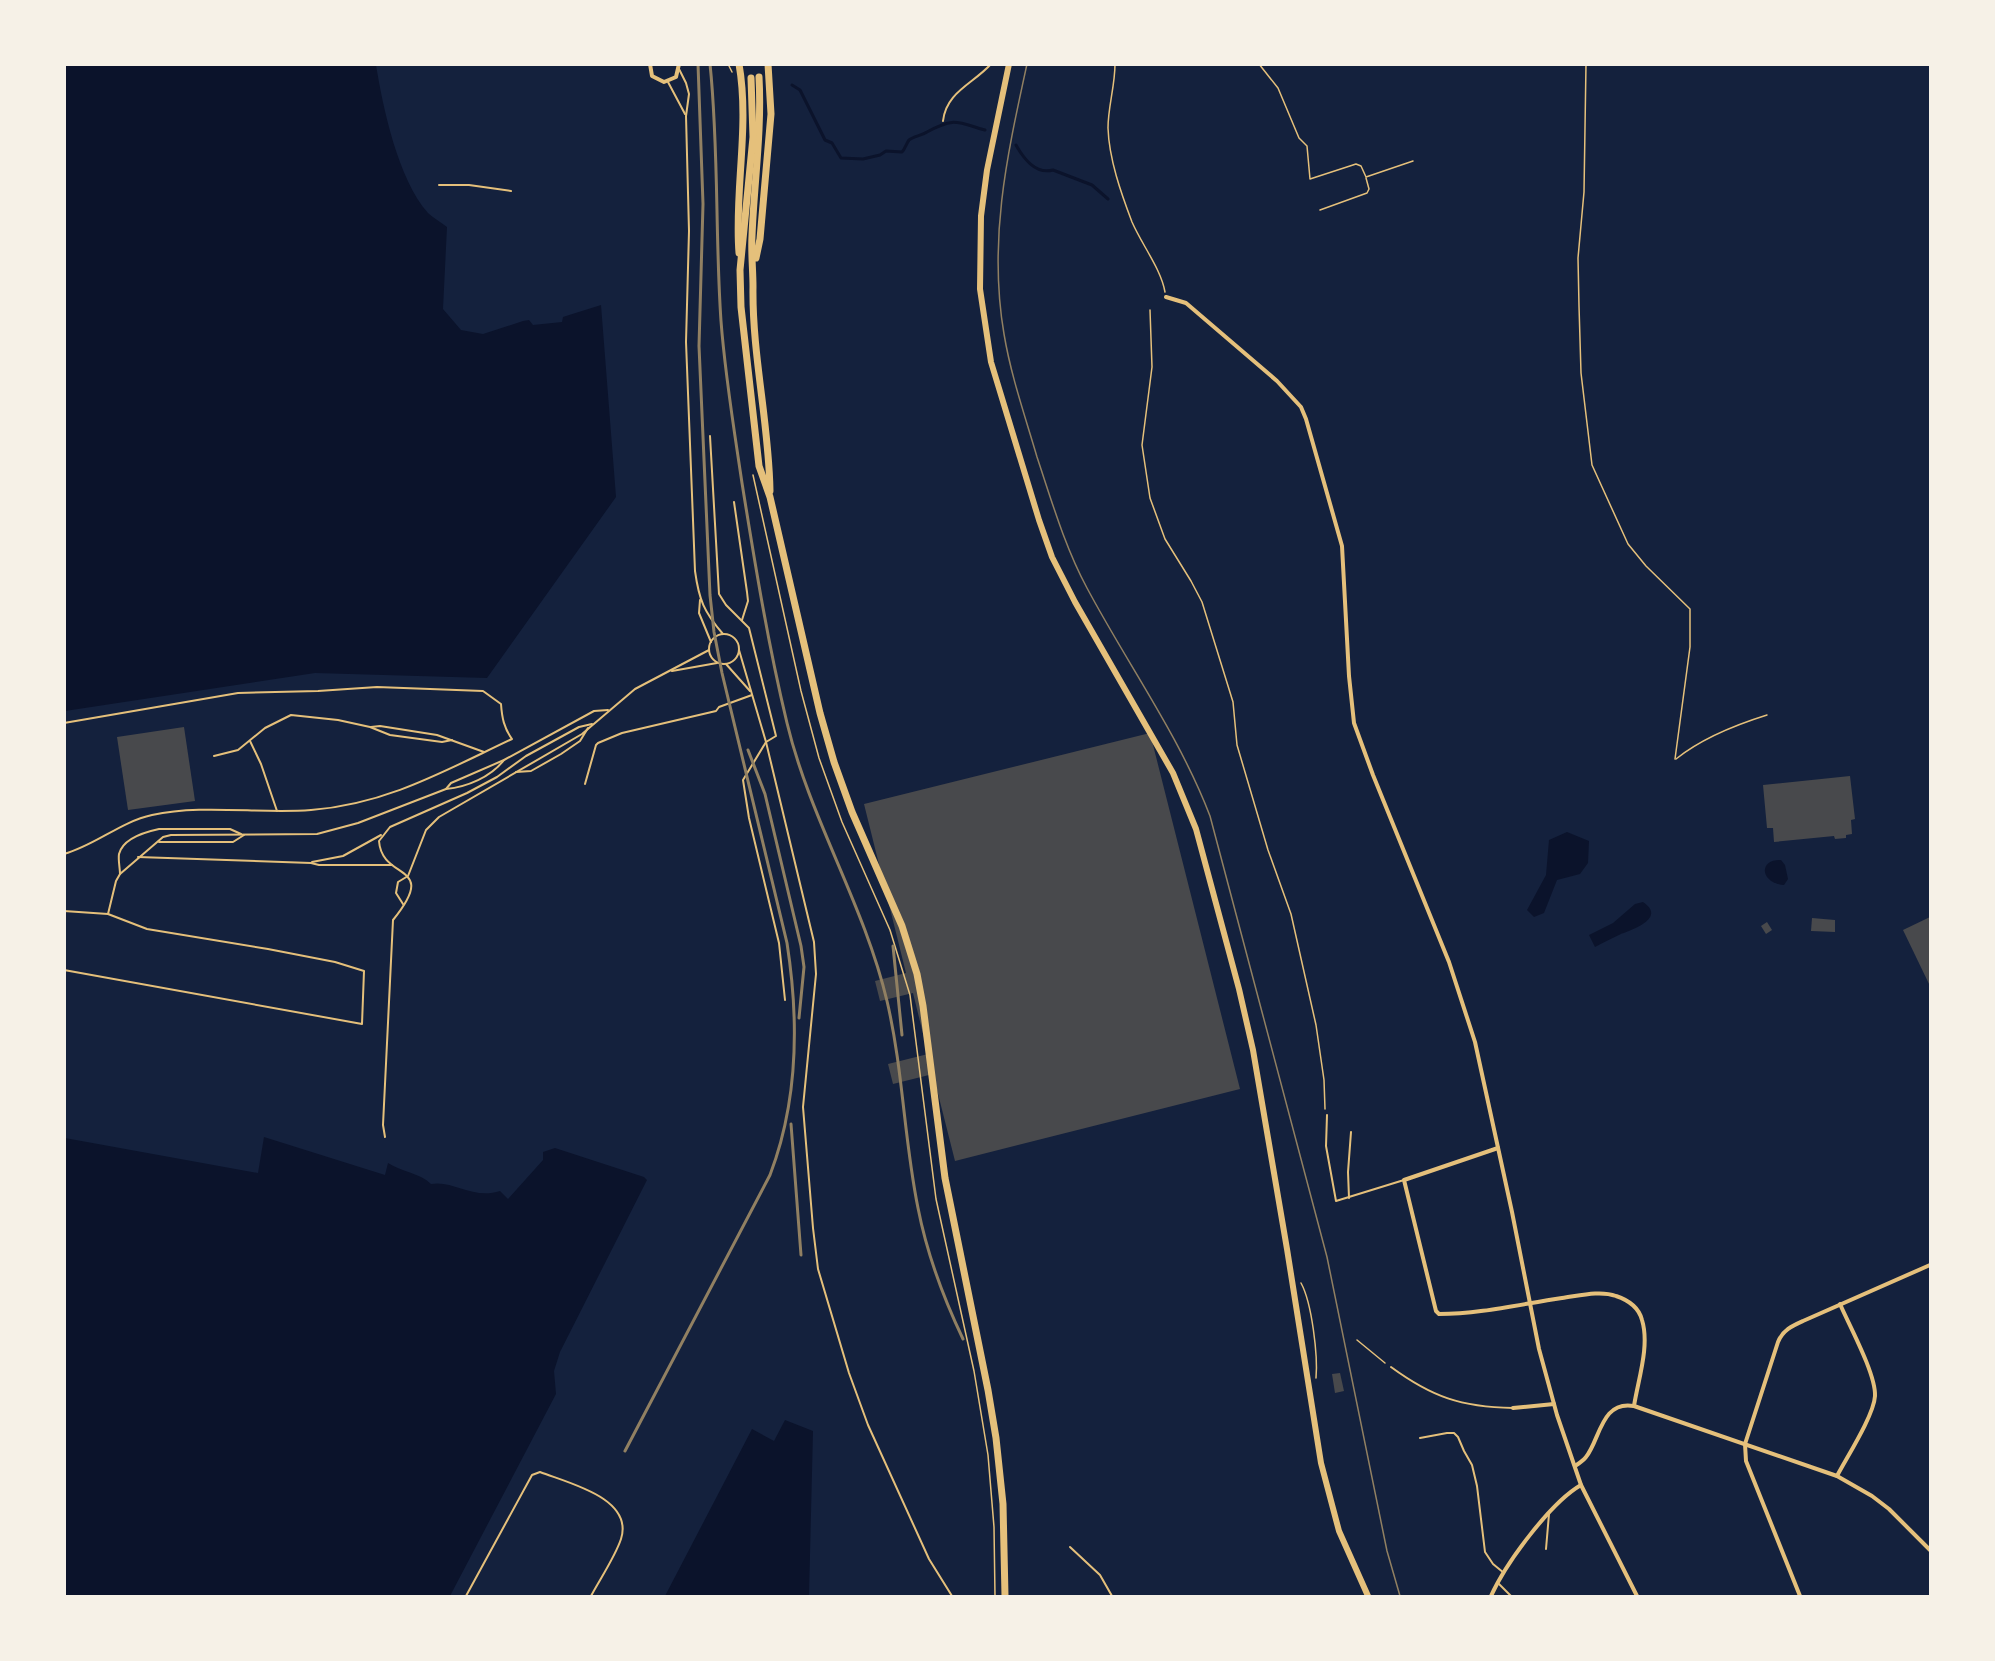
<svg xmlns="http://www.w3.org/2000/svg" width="1995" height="1661" font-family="'Exo 2',sans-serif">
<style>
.water{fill:#0b132b}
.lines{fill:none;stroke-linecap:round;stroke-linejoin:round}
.stream{stroke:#0b132b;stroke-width:3}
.building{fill:#48494c}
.path{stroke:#e5c07b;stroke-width:1.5}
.service{stroke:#e5c07b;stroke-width:2}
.minor{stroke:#e5c07b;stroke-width:4}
.secondary{stroke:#e5c07b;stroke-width:6}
.trunk{stroke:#e5c07b;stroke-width:7}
.tram{stroke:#918062;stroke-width:1.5}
.rail{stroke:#918062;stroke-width:3}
</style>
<rect width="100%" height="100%" fill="#14213d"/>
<g class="water">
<path d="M65,64l311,1c7,43 22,114 52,148 5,5 13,9 19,14l-4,82 18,21 22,4 40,-13 6,-1 4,5 29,-3 1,-5 3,-1 35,-11 15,192 -129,181 -172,-5 -250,38z"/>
<path d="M1567,832l22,9 -1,22 -8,11 -23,6 -13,33 -10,4 -7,-7 19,-35 3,-35z"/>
<path d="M1781,860l4,5 3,14 -4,6c-24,-2 -26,-26 -3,-25z"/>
<path d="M1643,902c24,16 -11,28 -22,32 -9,4 -18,9 -26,13l-6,-12 24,-12 22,-19z"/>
<path d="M264,1137l121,38 3,-12c14,9 32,10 43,21 23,-4 42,16 69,7l8,8 35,-39v-8l12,-4 89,29 3,3 -87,172 -6,19 2,23 -106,202h-385v-458l193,35z"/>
<path d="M785,1420l28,11 -4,165h-144l87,-167 22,12z"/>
</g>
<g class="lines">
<g class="stream">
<path d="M792,85l8,5 25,50 7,3 9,15 22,1 17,-4 6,-4 16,1c3,-3 4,-8 7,-12 5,-4 12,-4 18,-8 27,-15 30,-10 58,-2"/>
<path d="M1016,145c6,11 19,30 37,25l39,15 16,14"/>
</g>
</g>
<g class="building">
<path d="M184,727l11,74 -67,9 -11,-73z"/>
<path d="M1150,733l90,356 -285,72 -22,-87 -40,10 -5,-20 40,-10 -15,-61 -33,8 -5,-20 31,-8 -42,-169z"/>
<path d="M1850,776l5,43 -4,1 1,14 -6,1v3l-11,1 -1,-3 -60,6 -1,-14h-6l-4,-43z"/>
<path d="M1930,917v69l-27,-56z"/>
<path d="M1812,918l23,2v12l-24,-1z"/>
<path d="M1767,922l5,8 -6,4 -5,-8z"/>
<path d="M1340,1373l4,18 -9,2 -3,-19z"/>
</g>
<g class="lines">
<g class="path">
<path d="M728,64l4,8"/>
<path d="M1115,64c0,22 -7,43 -7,64 1,31 13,65 24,94 10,23 29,47 33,70"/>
<path d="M1259,64l19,24 21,50 8,8 3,33 46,-15 5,2 5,11 47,-16"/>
<path d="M1586,64l-2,128 -6,66 1,48 2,67 11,92 36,79 18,22 44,43v38l-15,112"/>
<path d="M1320,210l47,-17 2,-4 -3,-11"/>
<path d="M1150,310l2,57 -10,78 8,53 15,41 26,42 11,21 31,100 4,43 31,105 23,64 25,111 8,55 1,29"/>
<path d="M753,475l48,216 18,67 23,64 48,108 20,65 26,204 38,172 14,84 6,72 1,69"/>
<path d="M1676,759c26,-21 59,-34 91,-44"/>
<path d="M1301,1283c11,20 17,73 15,95"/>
<path d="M1357,1340l28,23"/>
</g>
<g class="service">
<path d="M679,69l7,14 3,11 -3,22 3,115 -3,111 9,229c4,29 9,41 28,63"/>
<path d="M668,82l17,32"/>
<path d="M943,121c3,-29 30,-37 48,-57"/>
<path d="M439,185h30l42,6"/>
<path d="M710,436l9,158 7,11 23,23 27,108 -10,6 -23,38 6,38 30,125 6,57"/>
<path d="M734,502l13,90 1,9 -6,19"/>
<path d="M700,600l-1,13 12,29"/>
<circle cx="724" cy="649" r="15"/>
<path d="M739,650l27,92 48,200 2,32 -13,133 10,121 5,41 31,104 19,52 61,134 23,37"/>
<path d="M726,664l24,27"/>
<path d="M672,671l45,-8"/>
<path d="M64,723l174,-30 80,-2 59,-4 106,4 18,13c1,14 3,24 11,35 -68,32 -125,65 -201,71 -52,4 -108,-6 -159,5 -32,7 -56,30 -88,39"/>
<path d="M371,727l9,-1 57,9 47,17"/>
<path d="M250,741l11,23 16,47"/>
<path d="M214,756l24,-6 27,-22 26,-13 47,5 32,7 20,8 52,7 10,-2"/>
<path d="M516,772l15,-1 30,-17 19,-13 8,-13"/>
<path d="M585,784l11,-39 2,-2 24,-10 94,-22 3,-4 33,-12"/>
<path d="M446,789l5,-6 53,-23 90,-49 14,-1"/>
<path d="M159,842h74l11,-7"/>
<path d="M138,857l173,6 8,2h73"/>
<path d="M312,862l31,-6 38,-21"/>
<path d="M120,874c0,-6 -2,-14 -1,-20 4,-16 26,-22 40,-25h71l11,5"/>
<path d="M403,904l-7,-11 2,-11 10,-6 18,-46 13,-13 143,-83 53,-45 74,-39"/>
<path d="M64,911l44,3 8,-33 4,-7 43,-37 8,-2 146,-1 41,-11 88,-34c21,-2 45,-12 58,-29"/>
<path d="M64,970l298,54 2,-53 -29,-9 -67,-13 -121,-20 -39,-15"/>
<path d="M1327,1115l-1,31 10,55 68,-21"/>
<path d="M385,1137l-2,-12 10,-205c47,-58 -11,-38 -14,-79l11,-14 77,-34 30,-16 29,-21 53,-29 13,-3"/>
<path d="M1349,1198l-1,-26 3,-40"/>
<path d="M1391,1367c41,30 70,40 122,41"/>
<path d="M1420,1438l27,-5h7l4,4 6,14 8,14 5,21 8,66 8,12 11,9"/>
<path d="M1070,1547l30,28 12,21"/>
<path d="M1546,1549l3,-35"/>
<path d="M1498,1583l13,13"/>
<path d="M466,1596l66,-121 8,-3c28,11 94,26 81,67 -6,18 -21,40 -30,57"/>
</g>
<g class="minor">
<path d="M650,64l2,12 12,6 12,-5 3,-13"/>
<path d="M1166,297l20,6 91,78 24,26 5,12 36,127 7,130 5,47 19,52 76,187 26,80 37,170 27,137 18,66 24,70 56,111"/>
<path d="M1498,1148l-94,32 32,131 3,3c41,0 82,-10 123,-16 16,-2 38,-8 54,-2 12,4 23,12 26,24 8,26 -4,60 -8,86"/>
<path d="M1513,1408l41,-4"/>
<path d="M1575,1466c3,-2 8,-5 11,-9 14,-17 15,-57 48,-51l203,70 35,20 17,13 41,41"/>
<path d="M1837,1476c10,-19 37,-61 38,-80 1,-22 -26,-71 -35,-92"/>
<path d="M1491,1596c15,-33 59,-93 90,-111"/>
<path d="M1800,1596l-54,-135 -1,-17 33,-102c5,-12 14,-16 25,-21l127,-56"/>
</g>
<path class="secondary" d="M1009,64l-22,106 -6,46 -1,73 11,73 48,158 13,37 23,45 98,171 23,56 43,160 14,61 34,199 34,214 18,68 29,65"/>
<g class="trunk">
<path d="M739,64c11,63 -5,127 0,189"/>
<path d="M759,77c3,54 -5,106 -7,159 -1,17 1,34 1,51 -1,68 16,136 17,204"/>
<path d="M751,78l2,59 -13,133 1,37 18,159 11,31 50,216 14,49 18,50 50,114 15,48 6,32 22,172 43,212 8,48 7,66 2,92"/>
<path d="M756,258l4,-19 11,-125 -3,-50"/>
</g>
<path class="tram" d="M1027,64c-20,92 -39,176 -23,270 7,42 21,82 33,123 15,45 28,90 50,131 41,77 92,147 123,228l117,441 60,294 13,45"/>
<g class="rail">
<path d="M710,64c9,86 5,171 11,257 4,54 13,108 21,162 13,81 26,161 45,240 23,96 77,181 100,278 16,68 17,139 31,207 9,46 25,89 45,131"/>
<path d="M748,750l17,44 36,152 3,21 -5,51"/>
<path d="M893,946l9,89"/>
<path d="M791,1124l10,131"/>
<path d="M625,1451l145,-276c28,-73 29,-155 17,-232l-65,-270 -8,-41 -4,-37 -11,-249 4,-142 -5,-140"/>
</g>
</g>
<rect width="1995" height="1661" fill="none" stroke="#f6f1e7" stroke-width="132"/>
</svg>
